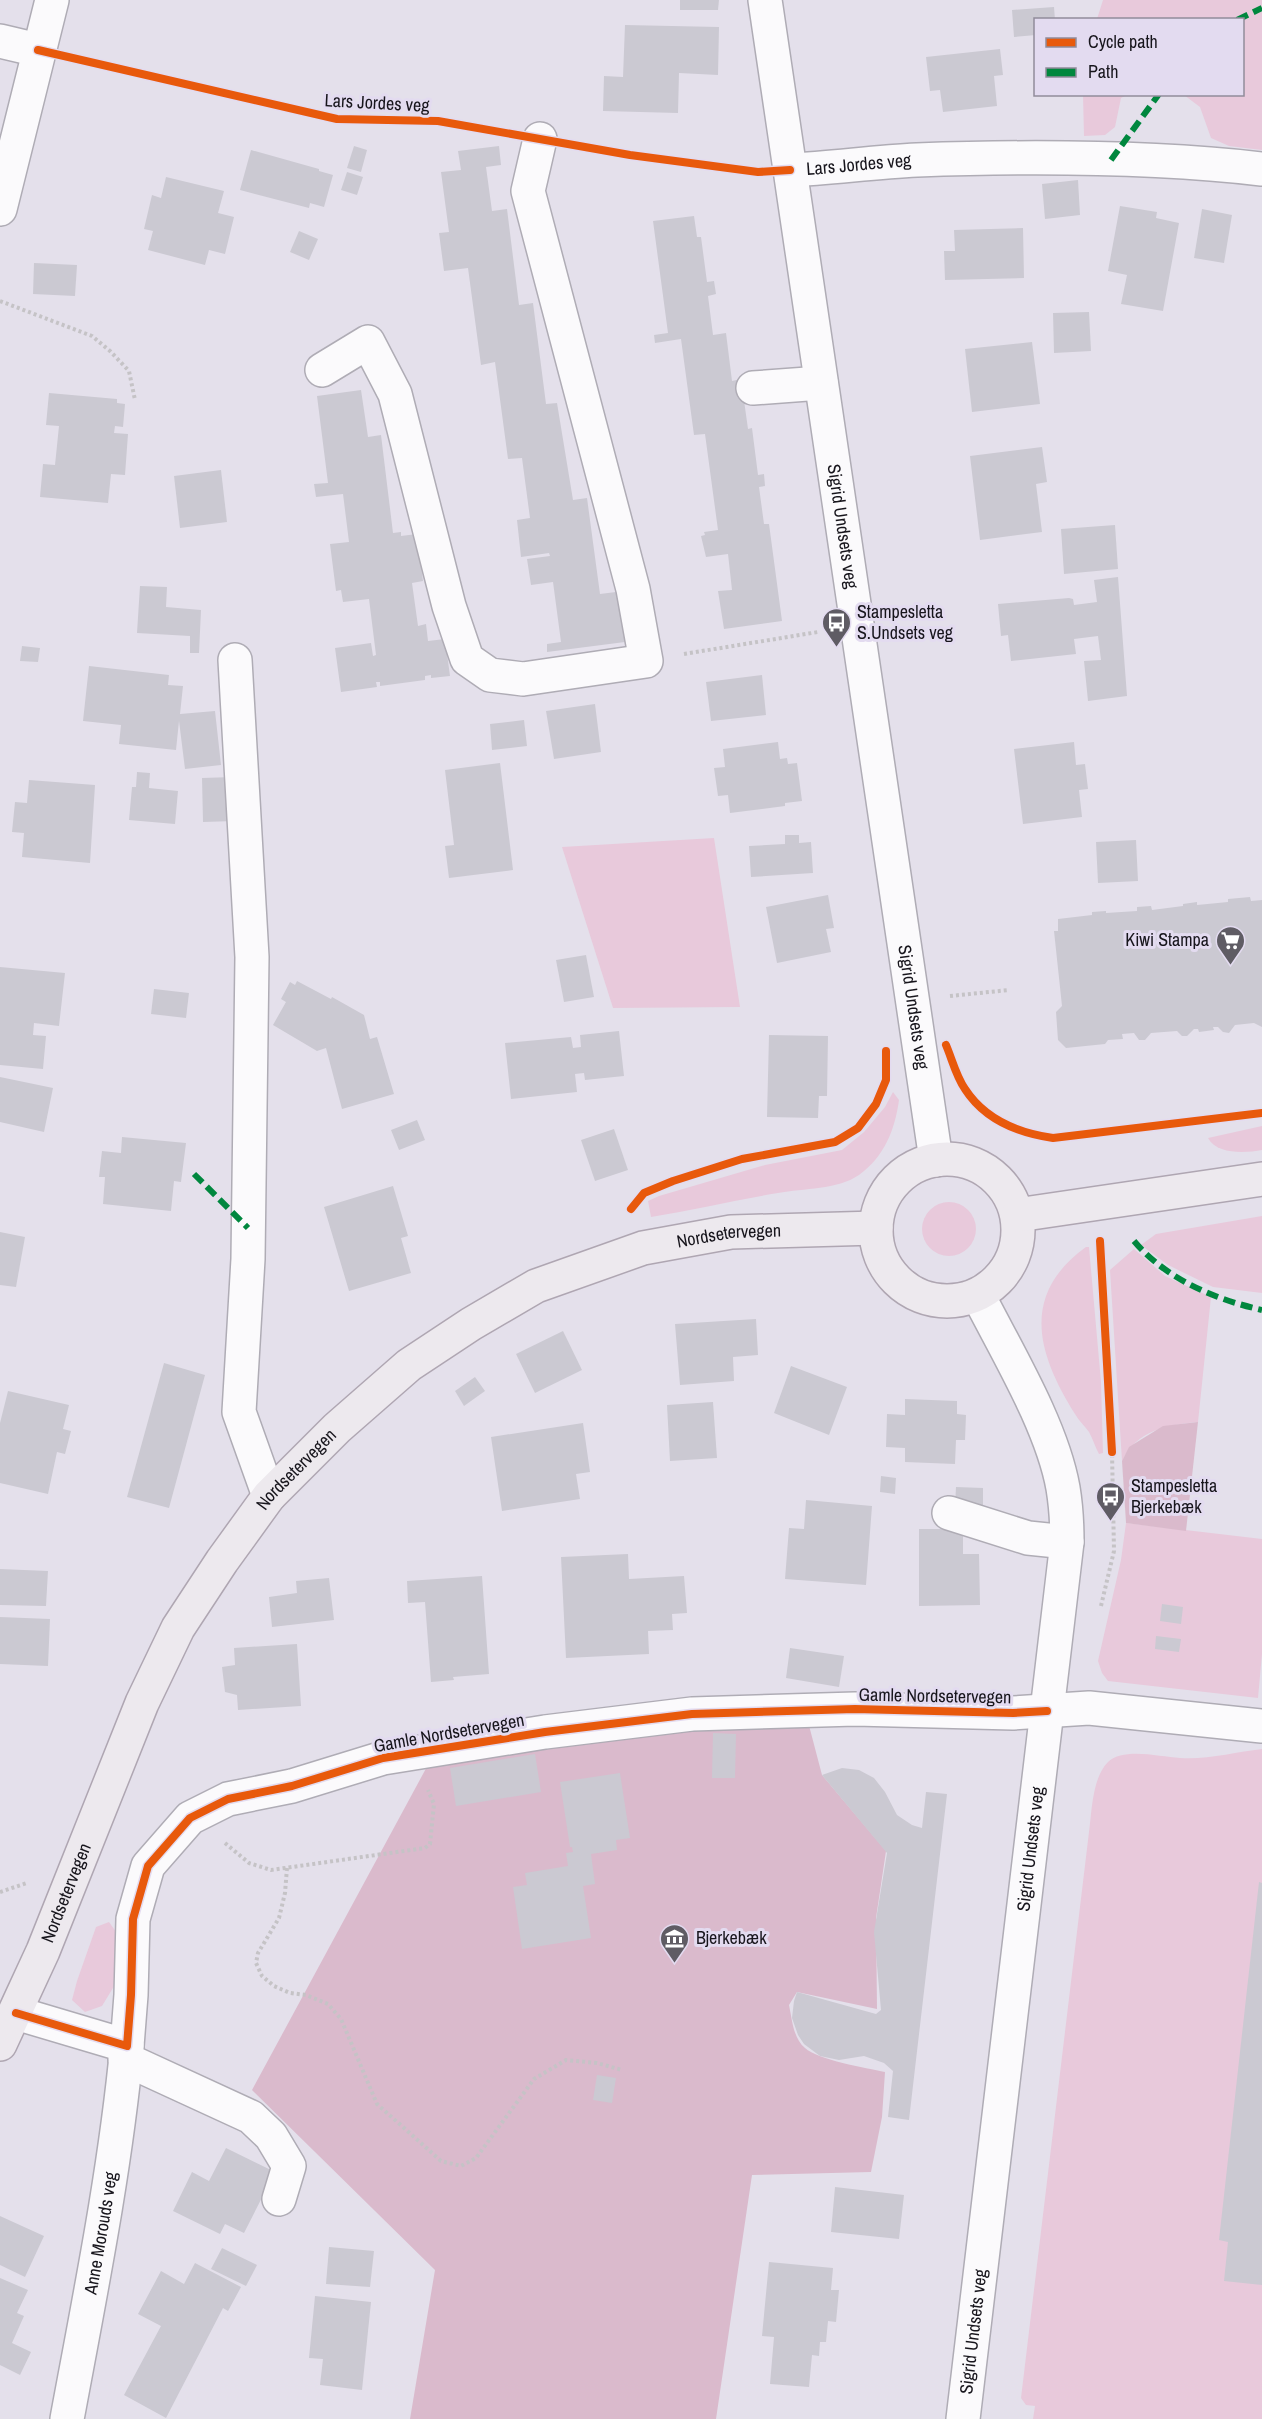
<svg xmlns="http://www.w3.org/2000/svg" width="1262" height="2419" font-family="'Archivo Narrow',sans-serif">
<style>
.green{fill:#e8c9db}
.forest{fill:#dabacc}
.building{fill:#cbc9d2}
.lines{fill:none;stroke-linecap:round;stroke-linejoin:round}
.minor-casing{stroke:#afacb5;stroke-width:36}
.major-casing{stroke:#afa6b2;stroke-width:36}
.path{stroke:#c5c3c6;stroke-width:4;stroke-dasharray:3 3;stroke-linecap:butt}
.minor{stroke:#fbfafc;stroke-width:33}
.major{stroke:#ede9ee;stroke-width:33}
.quiet{stroke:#00873e;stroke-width:6;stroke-dasharray:12 6;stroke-linecap:butt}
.cycleway-casing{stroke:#e3dbf0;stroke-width:11}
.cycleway{stroke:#e8590c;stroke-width:8}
.labels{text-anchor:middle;stroke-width:6;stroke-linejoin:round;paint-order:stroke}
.street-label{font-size:18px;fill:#17151c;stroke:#e3dbf0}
.poi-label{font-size:18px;fill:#17151c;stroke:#e3dbf0;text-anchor:start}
</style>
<rect width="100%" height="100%" fill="#e4e0eb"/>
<g class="green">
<path d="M1103,0h159v150l-33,-4 -18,-8 -11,-31 -16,-12 58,-1v-74l-145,-1z"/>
<path d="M1083,95h44l-6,3 -6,29 -10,8 -21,1z"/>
<path d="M714,838l26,169 -127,1 -51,-161z"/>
<path d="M893,1092l6,8c-4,30 -15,57 -40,75 -22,15 -55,13 -81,18 -42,7 -84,17 -127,24l-3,-16 11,-5 106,-31 77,-15 22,-18 21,-25z"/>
<path d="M1262,1126v24c-16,3 -45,5 -54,-12z"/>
<circle cx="949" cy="1229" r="27"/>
<path d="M1262,1216v77l-49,-6 -45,-22 -27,-20 15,-11z"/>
<path d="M1086,1247h3l12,135 2,71 -4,1c-4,-7 -6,-15 -10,-22 -4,-6 -10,-11 -14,-18 -38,-61 -55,-119 11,-167z"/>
<path d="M1134,1249l31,27 46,21 -13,125c-31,3 -61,8 -76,39l-12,-191z"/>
<path d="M1126,1523l136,16v115l-4,44 -150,-17 -6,-8 -4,-12 23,-101z"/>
<path d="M1262,1749v670h-229l2,-13 -9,-1 -5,-7 68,-566c3,-21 3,-54 19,-70 16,-15 52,-5 72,-4 26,2 56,-6 82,-9z"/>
<path d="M109,1922l10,14 -3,47 -14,23 -17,6 -13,-12 5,-19 19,-54z"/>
</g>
<g class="forest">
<path d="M1198,1422l-12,109 -60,-8 -4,-62 7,-14 34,-21z"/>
<path d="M806,1714l16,61 64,76 -10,67 1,91 -80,-17 -8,13c3,14 4,33 16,43 13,12 61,20 80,24l-3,45 -11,55 -119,3 -36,244h-306l25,-149 -183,-180 184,-340z"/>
</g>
<g class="building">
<path d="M680,0h39l-1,10h-38z"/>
<path d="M1054,7l1,13h-19v15l-22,2 -2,-27z"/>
<path d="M625,25l94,2 -1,48 -39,-2 -1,40 -75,-2 1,-35 19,1z"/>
<path d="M1000,49l3,26 -9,1 3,30 -54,6 -3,-22 -10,1 -4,-34z"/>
<path d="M354,146l13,4 -6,22 -14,-4z"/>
<path d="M499,146l2,19 -15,2 6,44 15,-2 12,96 14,-2 13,101 11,-1 16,97 14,-2 13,96 16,-2 9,50 -78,10v-8l14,-2 -8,-60 -22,3 -4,-26 23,-3 -1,-3 -28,4 -4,-37 13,-2 -8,-60 -14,1 -13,-97 -14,3 -13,-97 -24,3 -5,-38 10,-1 -8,-60 20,-2 -3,-19z"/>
<path d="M251,150l68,19v2l14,4 -9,32 -14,-4 -1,5 -69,-18z"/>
<path d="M347,172l16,5 -6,18 -16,-5z"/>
<path d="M166,177l58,14 -6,22 16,4 -9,37 -16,-4 -4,15 -57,-15 5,-19 -9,-2 8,-34 9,3z"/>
<path d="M1078,180l2,35 -35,4 -3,-35z"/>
<path d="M1120,206l37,6 -1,6 23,5 -16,88 -42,-7 6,-29 -19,-4z"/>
<path d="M1202,209l30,6 -8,48 -30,-5z"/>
<path d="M694,216l3,21h4l6,45 7,-1 2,13 -8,2 5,39 13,-2 6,48 9,-2 7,50 4,-1 6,47 6,-1 1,12 -6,1 5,37h5l13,97 -58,8 -6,-38 14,-1 -4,-36 -22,3 -5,-21 4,-1 -1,-3 14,-2 -13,-96 -11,1 -13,-96 -26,4 -1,-8 14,-2 -15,-112z"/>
<path d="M1023,228l1,50 -79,2 -1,-29h11l-1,-21z"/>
<path d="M299,231l19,8 -9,21 -19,-8z"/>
<path d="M34,263l43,2 -2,31 -42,-2z"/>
<path d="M1089,312l2,39 -37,2 -1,-40z"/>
<path d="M1032,342l8,62 -68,8 -7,-63z"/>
<path d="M361,390l7,47 13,-2 12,98 8,-1v4l16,-2 6,47 -11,2 6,43 8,-2 2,17 17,-2 5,37 -19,2v-3l-6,1v4l-45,6v-4h-4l1,5 -36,5 -6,-44 36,-5 2,13 3,-1 -7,-56 -26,3 -2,-12 -5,1 -6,-47 19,-2 -6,-48 -27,3 -2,-13 14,-1 -11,-87z"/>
<path d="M49,393l68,6v4l8,1 -2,23 -8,-1 -1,7 14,1 -3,41 -14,-1 -3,29 -68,-6 3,-33 12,1 4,-39 -13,-1z"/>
<path d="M1042,447l5,35 -11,2 6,48 -62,8 -10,-84z"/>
<path d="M221,470l6,52 -47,6 -6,-52z"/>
<path d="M1115,525l3,44 -54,5 -3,-45z"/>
<path d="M1118,577l9,119 -39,5 -4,-40 17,-1 -3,-24 -24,3 2,15 -65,7 -3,-26 -7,1 -3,-32 71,-6 4,1 1,6 23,-3 -3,-22z"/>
<path d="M140,586l27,1 -1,20 35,3 -2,43h-9v-17l-53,-3z"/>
<path d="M22,646l18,2 -2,14 -18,-1z"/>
<path d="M89,666l80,9 -1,10 15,1 -3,28 35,-3 6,54 -36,4 -6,-48 -3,29 -57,-6 2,-19 -38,-4z"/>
<path d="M762,675l4,40 -55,6 -5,-39z"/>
<path d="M595,704l6,48 -47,7 -8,-48z"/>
<path d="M524,720l3,26 -35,4 -2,-26z"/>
<path d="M778,742l2,17 7,-1 1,6 9,-1 5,38 -17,2v3l-55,7 -2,-18 -10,1 -4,-28 11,-1 -2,-18z"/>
<path d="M1074,742l2,23 9,-1 3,25 -9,1 3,27 -59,7 -9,-75z"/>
<path d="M500,763l13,107 -64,8 -4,-32 9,-1 -9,-75z"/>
<path d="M137,772l13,1 -1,15 29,3 -3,33 -46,-4 3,-33h4z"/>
<path d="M233,777l2,44 -32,1 -1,-44z"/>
<path d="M29,780l66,5 -5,78 -68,-6 2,-24 -12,-1 3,-30 12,1z"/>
<path d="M785,835h14v8l12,-1 2,31 -62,4 -2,-31 36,-2z"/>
<path d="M1136,840l2,41 -40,2 -2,-41z"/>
<path d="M828,895l6,33 -8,1 5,23 -54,11 -11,-56z"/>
<path d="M1250,897l1,4 11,-1v127l-8,-4 -19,2 -6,8 -6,-1 -5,-5h-5l1,3 -15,2 -1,-3h-4l-7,7h-5l-5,-5 -26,2 -6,7h-6l-5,-7 -12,1 1,5 -15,1 -3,4 -39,4 -8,-8 -2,-28 6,-6 -8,-75h4v-12l34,-4v-3l14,-1v2l31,-2v-4l14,-1 1,4 31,-4v-2l14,-2v3l31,-3v-3z"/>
<path d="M586,955l8,42 -30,5 -8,-42z"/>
<path d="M0,967l65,6 -6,53 -25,-3 -1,12 13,1 -3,33 -43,-4z"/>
<path d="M297,981l34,18 1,-2 32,18 6,24 7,-2 17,57 -52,15 -16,-61 -9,3 -44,-26 13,-23 -5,-3 9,-17 5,3z"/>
<path d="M154,989l35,4 -3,25 -35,-4z"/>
<path d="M619,1031l5,45 -39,4 -1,-7 -9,1 2,18 -66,7 -6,-56 66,-6 2,11 8,-1 -1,-12z"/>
<path d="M769,1035l59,1 -1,60h-8l-1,22 -51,-1z"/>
<path d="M0,1077l53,11 -9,44 -44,-10z"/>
<path d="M417,1120l8,20 -26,10 -8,-20z"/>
<path d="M614,1129l14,41 -33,11 -14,-41z"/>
<path d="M122,1137l64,6 -5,39 -7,-1 -3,30 -68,-7 2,-27h-6l3,-26 19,2z"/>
<path d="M393,1186l15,50 -7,2 10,35 -62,18 -25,-84z"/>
<path d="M0,1232l25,5 -9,50 -16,-2z"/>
<path d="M756,1319l2,36 -25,2 1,24 -54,4 -5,-61z"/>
<path d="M563,1331l19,39 -47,23 -19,-39z"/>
<path d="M164,1363l41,12 -36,133 -42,-11z"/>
<path d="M791,1366l56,21 -18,48 -55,-22z"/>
<path d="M475,1377l10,14 -21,15 -9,-15z"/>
<path d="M8,1391l61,14 -6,24 8,2 -6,23 -8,-2 -9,42 -48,-11v-60z"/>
<path d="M905,1399l52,2v13l9,1 -1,25h-9l-1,24 -50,-2v-14l-19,-1 1,-33 18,1z"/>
<path d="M713,1402l4,56 -47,3 -3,-56z"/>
<path d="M583,1423l7,49 -14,2 4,25 -78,12 -11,-74z"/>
<path d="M881,1476l15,2 -1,16 -15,-2z"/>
<path d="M956,1487l27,1v18h-28z"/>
<path d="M806,1500l66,6 -6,79 -81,-6 4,-51 15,1z"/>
<path d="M919,1529h44v25h16l1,51 -61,1z"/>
<path d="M628,1554l1,25 55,-3 3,37 -15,1 1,16 -25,1 1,23 -83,4 -5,-101z"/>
<path d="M0,1569l48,2 -2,35 -46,-1z"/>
<path d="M482,1576l7,98 -36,3 1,3 -23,2 -6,-80 -17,1 -1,-22z"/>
<path d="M329,1578l5,42 -62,7 -3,-30 28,-4 -1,-12z"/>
<path d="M1162,1604l21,3 -2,17 -21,-3z"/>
<path d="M0,1617l50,2 -2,47 -48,-2z"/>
<path d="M1156,1636l25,3 -2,13 -24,-3z"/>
<path d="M297,1644l4,62 -63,4 -1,-15 -12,-3 -3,-25 13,-2 -1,-17z"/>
<path d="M790,1648l54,8 -5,31 -53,-9z"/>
<path d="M713,1733l23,1 -1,44h-23z"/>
<path d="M535,1754l6,38 -85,14 -6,-38z"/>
<path d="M842,1768l17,2 15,8 11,14 12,23 15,10 10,3 4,-36 21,2 -38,326 -21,-3 5,-46 -9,-8 -20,-7 -25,4 -19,-4 -16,-12 -6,-9 -6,-17 2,-17 3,-9 79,22 5,-4 -7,-78 13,-79 -65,-78z"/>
<path d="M620,1773l10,65 -14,2 1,10 -26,4 4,30 -12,2 8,52 -69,11 -9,-62 14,-2 -2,-12 43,-7 -2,-13 7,-1 -1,-5h-2l-10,-65z"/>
<path d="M1259,1882l3,1v402l-38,-4 4,-39 -9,-2z"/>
<path d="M597,2075l19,3 -4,25 -19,-3z"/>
<path d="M226,2148l49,24 -31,61 -19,-9 -5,10 -47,-23 19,-39 17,9z"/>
<path d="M835,2187l69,8 -5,44 -68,-7z"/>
<path d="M0,2216l44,20 -19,41 -25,-12z"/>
<path d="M329,2247l45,4 -4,36 -44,-3z"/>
<path d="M222,2248l35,17 -11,21 -35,-17z"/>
<path d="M769,2262l64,6 -2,22h8l-3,32 -8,-1 -2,21h-6l-1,14 -7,-1 -3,32 -39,-3 4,-47 -12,-1z"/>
<path d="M195,2263l46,24 -13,24 -5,-3 -57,110 -42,-23 37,-69 -23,-12 23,-43 23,13z"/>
<path d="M0,2278l28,12 -11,23 7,3 -12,27 19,9 -11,23 -20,-10z"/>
<path d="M315,2296l56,6 -9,88 -42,-5 3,-26 -14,-1z"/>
</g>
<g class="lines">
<defs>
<g id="minor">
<path id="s1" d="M765,0l171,1160"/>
<path d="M0,41l38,9"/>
<path id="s2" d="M790,170c42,-2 84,-8 127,-10 114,-4 231,-4 345,9"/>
<path d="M0,209l52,-209"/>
<path d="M322,370l46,-28 27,52 54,212 18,53 23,16 33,4 123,-18 -13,-72 -105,-398 12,-52"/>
<path d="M753,388l68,-5"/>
<path d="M235,660l17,297 -4,302 -9,153 30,84"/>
<path d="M949,1513l79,25 39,4"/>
<path d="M16,2013l111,33 4,-51 2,-76 15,-53 42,-48 38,-19 64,-13 91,-28 162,-26 147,-18 163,-5 158,4 76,-5 173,18"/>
<path d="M125,2059l126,58 20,19 18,30 -10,33"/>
<path id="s3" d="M67,2419c23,-124 48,-247 60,-373"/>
<path id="s4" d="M963,2419l104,-877c0,-18 -1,-36 -4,-54 -11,-62 -56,-136 -85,-193"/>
</g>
<g id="major">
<circle cx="947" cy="1230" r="71"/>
<path d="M1018,1215l244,-36"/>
<path id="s5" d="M0,2044l43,-93 99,-248 36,-75 44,-67 47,-65 68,-68 72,-63 62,-41 65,-38 107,-38 88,-16 145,-4"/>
</g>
</defs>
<use href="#minor" class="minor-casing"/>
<use href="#major" class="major-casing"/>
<g class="path">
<path d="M0,301l92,35 18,15 19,20 6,29"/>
<path d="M684,654l134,-22"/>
<path d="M950,996l59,-6"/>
<path d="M1101,1606l13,-55 -2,-99"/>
<path d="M225,1843l24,20 22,7 154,-22 5,-4 4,-40 -6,-14"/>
<path d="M287,1868l-2,25 -6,25 -21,35 -2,10 6,13 12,10 16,7 16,2 22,9 13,15 36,85 64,57 20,5 15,-8 58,-79 32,-19 31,3 25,7"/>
<path d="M0,1892l27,-9"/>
</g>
<use href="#minor" class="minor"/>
<use href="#major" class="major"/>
<g class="quiet">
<path d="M1237,20l25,-12"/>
<path d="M1111,160l48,-66"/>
<path d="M194,1174l54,54"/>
<path d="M1134,1241c32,38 80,58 128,69"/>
</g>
<defs>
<g id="cycleway">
<path d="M38,50l299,69 101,2 192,34 128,17 32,-2"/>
<path d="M946,1045c6,14 10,31 19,44 20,31 53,44 88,49l209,-25"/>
<path d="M631,1209l13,-16 29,-12 69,-22 93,-17 23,-14 18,-24 10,-24v-29"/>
<path d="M1100,1241l12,211"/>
<path d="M16,2013l111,33 4,-51 2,-76 15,-53 42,-48 38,-19 64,-13 91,-28 162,-26 147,-18 163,-5 158,4 34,-2"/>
</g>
</defs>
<use href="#cycleway" class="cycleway-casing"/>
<use href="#cycleway" class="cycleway"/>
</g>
<defs>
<symbol id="bus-pin" viewBox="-11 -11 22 30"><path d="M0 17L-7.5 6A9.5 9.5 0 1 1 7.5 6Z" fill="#5f5c64" stroke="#e3dbf0"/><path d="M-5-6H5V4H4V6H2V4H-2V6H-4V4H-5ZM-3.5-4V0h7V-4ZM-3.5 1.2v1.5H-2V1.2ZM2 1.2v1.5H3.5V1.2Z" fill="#fff"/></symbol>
<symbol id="supermarket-pin" viewBox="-11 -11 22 30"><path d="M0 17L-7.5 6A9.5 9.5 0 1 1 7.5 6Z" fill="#5f5c64" stroke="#e3dbf0"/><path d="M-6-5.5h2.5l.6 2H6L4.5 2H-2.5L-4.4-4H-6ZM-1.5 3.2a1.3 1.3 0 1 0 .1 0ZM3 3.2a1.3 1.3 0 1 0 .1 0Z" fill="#fff"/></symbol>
<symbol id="museum-pin" viewBox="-11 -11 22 30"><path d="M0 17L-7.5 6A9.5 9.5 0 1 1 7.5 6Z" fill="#5f5c64" stroke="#e3dbf0"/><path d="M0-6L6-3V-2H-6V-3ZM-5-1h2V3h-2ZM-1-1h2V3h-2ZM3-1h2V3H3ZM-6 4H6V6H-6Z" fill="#fff"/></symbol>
</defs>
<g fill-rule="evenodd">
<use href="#bus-pin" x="820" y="606" width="33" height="45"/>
<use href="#supermarket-pin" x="1214" y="924" width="33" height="45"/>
<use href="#bus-pin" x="1094" y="1480" width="33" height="45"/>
<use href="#museum-pin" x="658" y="1922" width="33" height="45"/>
</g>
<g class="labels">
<g class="street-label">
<text transform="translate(377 103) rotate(3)" y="6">Lars Jordes veg</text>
<text dy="6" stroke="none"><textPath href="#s2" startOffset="69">Lars Jordes veg</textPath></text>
<text dy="6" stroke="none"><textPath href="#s1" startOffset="532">Sigrid Undsets veg</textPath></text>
<text dy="6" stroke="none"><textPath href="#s1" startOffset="1018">Sigrid Undsets veg</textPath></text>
<text dy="6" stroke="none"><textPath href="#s5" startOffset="1155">Nordsetervegen</textPath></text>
<text dy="6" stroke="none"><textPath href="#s5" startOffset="651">Nordsetervegen</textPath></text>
<text transform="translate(935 1696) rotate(1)" y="6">Gamle Nordsetervegen</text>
<text transform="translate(449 1733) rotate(-10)" y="6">Gamle Nordsetervegen</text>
<text dy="6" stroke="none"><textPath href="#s4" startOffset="574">Sigrid Undsets veg</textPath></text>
<text dy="6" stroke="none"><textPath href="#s5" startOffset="165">Nordsetervegen</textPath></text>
<text dy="6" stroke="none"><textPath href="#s3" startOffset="189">Anne Morouds veg</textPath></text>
<text dy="6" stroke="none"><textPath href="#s4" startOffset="88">Sigrid Undsets veg</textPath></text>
</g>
<g class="poi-label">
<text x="857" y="618">Stampesletta<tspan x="857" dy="21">S.Undsets veg</tspan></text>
<text x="1209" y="946" text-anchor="end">Kiwi Stampa</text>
<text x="1131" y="1492">Stampesletta<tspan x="1131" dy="21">Bjerkebæk</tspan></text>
<text x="696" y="1944">Bjerkebæk</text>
</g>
</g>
<rect x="1034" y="18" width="210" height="78" fill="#e3dbf0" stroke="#918c9b" stroke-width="1.5"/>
<rect x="1046" y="38" width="30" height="9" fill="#e8590c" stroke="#918c9b" stroke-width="1.5"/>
<text x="1088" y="48" font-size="18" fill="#17151c">Cycle path</text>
<rect x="1046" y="68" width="30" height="9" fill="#00873e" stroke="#918c9b" stroke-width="1.5"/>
<text x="1088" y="78" font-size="18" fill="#17151c">Path</text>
</svg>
